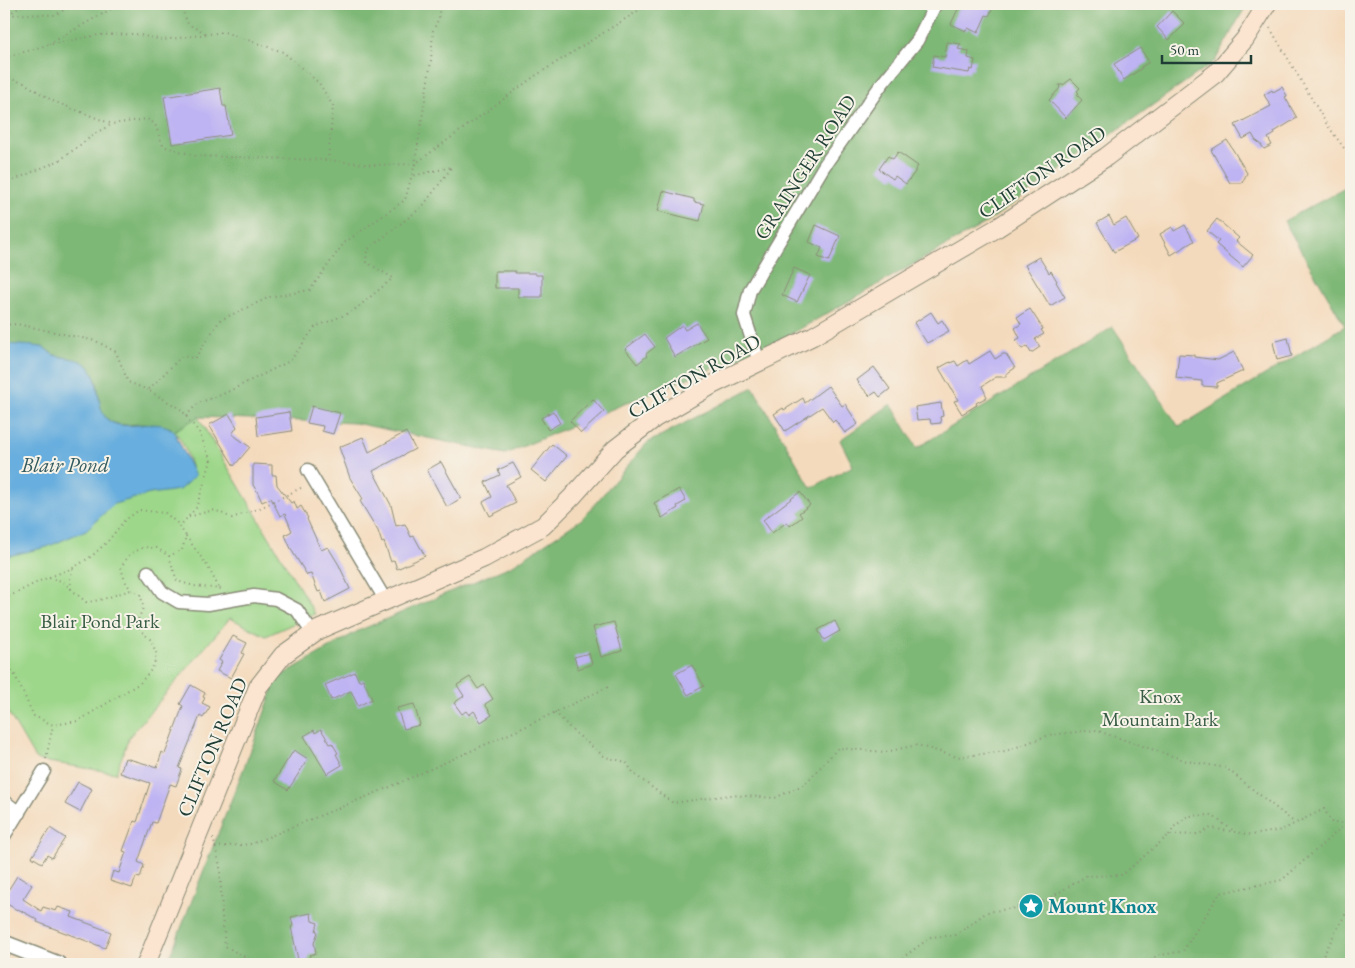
<svg xmlns="http://www.w3.org/2000/svg" width="1355" height="968" font-family="'EB Garamond',serif">
<style>
.green{fill:#9dd78a;stroke:#5e8a5f}
.forest{fill:#7eb876;stroke:#4e7a55}
.water{fill:#67aede;stroke:#437689}
.building{fill:#beb3f3}
.lines{fill:none;stroke-linecap:round;stroke-linejoin:round}
.minor-casing{stroke:#8a8c78;stroke-width:15}
.tertiary-casing{stroke:#8a8c78;stroke-width:18}
.secondary-casing{stroke:#8a8c78;stroke-width:20}
.path{stroke:#8a8c78;stroke-width:2;stroke-dasharray:1 4;stroke-linecap:butt}
.minor{stroke:#fff;stroke-width:12}
.tertiary{stroke:#fff;stroke-width:15}
.secondary{stroke:#fce5d0;stroke-width:18}
.labels{text-anchor:middle;stroke-width:4;stroke-linejoin:round;paint-order:stroke}
.street-label{font-size:20px;fill:#1f3d34;stroke:#f7f3e8}
.park-label{font-size:20px;fill:#385c45;stroke:#f7f3e8}
.culture-label{font-size:20px;font-weight:bold;fill:#0d838f;stroke:#f7f3e8;text-anchor:start}
.water-label{font-size:21px;font-style:italic;fill:#31595e;stroke:#f7f3e8}
</style>
<rect width="100%" height="100%" fill="#f7f3e8"/>
<filter id="ink" filterUnits="userSpaceOnUse"><feTurbulence type="fractalNoise" baseFrequency=".02" numOctaves="2"/><feDisplacementMap in="SourceGraphic" scale="10" xChannelSelector="R" yChannelSelector="G"/><feConvolveMatrix kernelMatrix="1 2 1 2 8 2 1 2 1" color-interpolation-filters="sRGB"/></filter>
<filter id="wash" filterUnits="userSpaceOnUse"><feTurbulence type="fractalNoise" baseFrequency=".0096" numOctaves="4" result="noise"/><feDisplacementMap in="SourceGraphic" scale="20" xChannelSelector="R" yChannelSelector="G"/><feGaussianBlur stdDeviation="1.12" result="paint"/><feColorMatrix in="noise" values="0 0 0 0 0 0 0 0 0 0 0 0 0 0 0 0 0 1.4 0 .05"/><feComposite in="paint" operator="in"/></filter>
<g filter="url(#wash)">
<rect width="100%" height="100%" fill="#f4dabc"/>
<path class="green" d="M4,4l194,413 117,197 -49,22 -36,-18 -101,119 -13,36 -80,-13 -32,-55v-162l74,-25 113,-49v-3c-4,-14 -9,-28 -20,-38l-126,-80 -41,-4z"/>
<g class="forest">
<path d="M4,4h1243l-32,57 -229,162 -216,123 -115,45 -150,63 -150,-31 -157,-6 -24,14 -3,-3 -7,-2 -21,-2 -22,1 -10,-3 -7,-6 -3,-4 -4,-30 -8,-16 -12,-6 -22,-5 -13,-8 -38,-3z"/>
<path d="M1351,185v779h-1184l87,-222 23,-64 81,-47 155,-66 69,-46 65,-76 106,-56 58,101 42,-22 -13,-26 51,-36 26,44 196,-121 66,100 166,-101 -61,-105z"/>
</g>
<path class="water" d="M4,344c12,1 26,1 38,3 5,1 7,6 12,8 12,4 28,2 36,13 12,16 5,46 21,54 18,10 47,-6 63,9l21,45 -16,14 -29,4 -36,10 -28,26 -39,17 -43,10z"/>
<g id="blocks">
<g class="building">
<path d="M963,4h32l-6,12 -3,-1 -8,18 -10,-5 -2,3 -15,-7 7,-15 2,1z"/>
<path d="M1172,11l13,13 -16,16 -12,-13z"/>
<path d="M947,42l14,2 -3,5 11,2 -1,7 7,2 -2,10 -3,-1 -1,4 -37,-6 2,-12 11,2z"/>
<path d="M1140,48l9,14 -8,5 1,1 -18,12 -10,-16z"/>
<path d="M1071,79l9,9 -3,3 2,2 -2,2 5,5 -16,18 -17,-18 11,-12 -1,-3h4z"/>
<path d="M1282,87l5,9 -2,1 12,21 -23,14 1,2 -7,4 4,7 -8,4 -4,-6h-1l-2,-2h-1l-4,-7 -9,5 -8,-14 36,-19 -7,-11 8,-5 1,2z"/>
<path d="M220,88l3,18h3l5,29 -59,9 -8,-47z"/>
<path d="M1227,140l20,33 -5,10h-12l-19,-33z"/>
<path d="M898,152l20,14 -3,4v2l-9,12 -11,-8 -2,3 -14,-10 9,-13 5,3z"/>
<path d="M663,191l31,8v3l10,2 -4,17 -42,-10z"/>
<path d="M1109,216l5,9 12,-7 12,21 -24,13 -17,-29z"/>
<path d="M1217,219l22,19 -3,3 17,14 -10,12 -27,-23 3,-3 -12,-10z"/>
<path d="M816,225l24,11 -11,25 -11,-4 4,-9 -13,-6z"/>
<path d="M1185,225l9,16 -23,14 -11,-21 12,-7 2,4z"/>
<path d="M1039,257l10,16 2,-2 6,10 -1,1 9,15 -15,9 -25,-41z"/>
<path d="M794,268l16,7 -13,27 -15,-7z"/>
<path d="M495,271h20v2h20l1,2h6v22h-24v-9h-23z"/>
<path d="M1030,309l13,20 -2,1 3,4 -9,5 5,8 -9,6 -4,-7 -5,3 -6,-9 4,-2 -5,-10 6,-4 -4,-7z"/>
<path d="M931,312l7,11 4,-3 7,11 -22,12 -13,-20z"/>
<path d="M697,323l10,15 -32,19 -11,-19 18,-13 3,5z"/>
<path d="M645,334l10,13 -9,7 1,2 -10,8 -12,-15z"/>
<path d="M1288,338l4,18 -15,4 -4,-18z"/>
<path d="M990,351l5,8 8,-5h3l9,14 -9,6v3h-10l-14,9 5,11 -11,6 1,2 -15,9 -8,-13 4,-1 -19,-32 11,-6v1l5,-2 3,5 9,-6 2,4z"/>
<path d="M1234,352l9,19 -26,12v4l-15,-1v-5l-26,-3 3,-24 15,1v2l24,3z"/>
<path d="M874,367l16,22 -10,8 -4,-5 -6,4 -12,-13h1l-2,-3z"/>
<path d="M828,386l14,20 3,-2 13,20 -13,9 -10,-13 -2,2 -11,-15 -37,24 -11,-17 9,-6 1,2 19,-12 2,5z"/>
<path d="M593,399l11,13 -23,21 -11,-12z"/>
<path d="M941,403l2,13 -3,1 1,6 -10,1 -1,-5 -13,1 -2,-13z"/>
<path d="M312,406l28,7 -7,21 -11,-3 1,-5 -16,-3z"/>
<path d="M553,411l7,12 -12,7 -7,-12z"/>
<path d="M289,412l3,19 -34,5 -2,-19z"/>
<path d="M229,414l8,13 -5,7 18,13 -16,19 -25,-41z"/>
<path d="M406,432l9,17 -42,22 18,34 5,21 9,-2 6,13 3,-1 11,20 -28,13 -3,-9 -3,2 -7,-20 -2,1 -4,-12 -18,-30 3,-2 -13,-21 -11,-31 24,-10 6,15z"/>
<path d="M552,444l15,12 -21,26 -15,-12z"/>
<path d="M441,462l20,36 -14,9 -20,-37z"/>
<path d="M513,463l8,14 -15,8 10,18 -26,13 -7,-14 9,-5 -7,-15 15,-7 -2,-5z"/>
<path d="M253,464l19,1v10h4l1,10 14,18 3,-2 3,8 4,-3 7,12 -1,1 14,31 7,-3 11,18 11,24 -25,13 -4,-11 -3,1 -7,-18 -4,1 -15,-24 -7,-16 7,-4 -7,-17 -5,2 -9,-18 -9,4 -4,-9 -5,-8z"/>
<path d="M679,489l7,12 -9,5 1,2 -16,10 -8,-15z"/>
<path d="M800,492l10,13 -11,8 3,4 -12,9 -3,-4 -15,11 -9,-13z"/>
<path d="M835,621l5,10 -16,9 -6,-10z"/>
<path d="M614,622l8,29 -21,6 -8,-30z"/>
<path d="M233,636l14,7 -5,10 2,1 -13,24 -14,-7 5,-9 -3,-2z"/>
<path d="M589,653l3,11 -14,5 -4,-12z"/>
<path d="M692,665l12,21 -16,9 -12,-21z"/>
<path d="M355,672l4,9 4,-2 9,20 -14,7 -7,-15 -20,9 -6,-15z"/>
<path d="M470,677l8,12 6,-4 9,14 -8,5 7,11 -11,7 -7,-11 -5,4 -3,-4 -4,3 -8,-11 10,-7 -7,-11z"/>
<path d="M191,685l14,8 -2,4 2,1 -3,5 8,4 -7,11 -3,-2 -21,52 3,1 -6,17 -6,-2 -14,39 -4,-1 -14,40 6,3 -4,13 -4,-1 -4,11 -22,-7 3,-10 6,2 7,-21 -3,-1 11,-30 3,1 13,-39 -30,-10 5,-15 32,9 5,-15 3,2 18,-48 -3,-2z"/>
<path d="M414,704l6,21 -16,4 -7,-21z"/>
<path d="M321,729l9,15 2,-1 6,10 -2,1 6,11 -15,9 -23,-38 10,-6 1,3z"/>
<path d="M294,750l14,9 -20,31 -14,-9z"/>
<path d="M78,782l14,7 -12,23 -15,-8z"/>
<path d="M50,828l15,10 -13,20 -5,-3 -5,8 -10,-6z"/>
<path d="M17,876l15,9 -9,14 18,12 2,-4 13,4 2,-4 15,5 -2,5 40,15 -6,16 -68,-26 1,-2 -20,-11 -1,1 -13,-8v-2l4,-7 -1,-1z"/>
<path d="M311,913l1,8 6,2 -2,8 2,1 -4,11 2,10 -6,2 -3,9h-8l-8,-37 2,-1 -2,-9z"/>
</g>
</g>
</g>
<g filter="url(#ink)">
<use href="#blocks" fill-opacity="0" stroke="#8a8c78" stroke-width="1"/>
<g class="lines">
<defs>
<g id="minor">
<path d="M759,362l-15,-47 6,-25 74,-124 57,-81 36,-44 18,-36"/>
<path d="M308,470l78,131"/>
<path d="M148,572l14,20 17,10 29,2 46,-8 22,3 21,11 16,24"/>
<path d="M4,801l15,12"/>
<path d="M4,836l40,-65"/>
</g>
<path id="tertiary" d="M4,943l54,21"/>
<path id="secondary" d="M146,964l112,-277 25,-32 35,-25 166,-72 59,-32 29,-29 43,-48 40,-31 57,-33 101,-49 184,-108 109,-71 110,-84 29,-34 22,-35"/>
</defs>
<use href="#minor" class="minor-casing"/>
<use href="#tertiary" class="tertiary-casing"/>
<use href="#secondary" class="secondary-casing"/>
<g class="path">
<path d="M180,4l8,20 19,10"/>
<path d="M4,17l21,-13"/>
<path d="M4,18l12,-4 39,1 12,-7 14,-4"/>
<path d="M1270,28l56,95 25,35"/>
<path d="M49,44l71,-40"/>
<path d="M4,58l43,-13 51,-10 37,-1 27,6 62,-8 59,20 36,31 14,23 -5,54"/>
<path d="M4,77l20,6 29,18 59,23"/>
<path d="M4,182l10,-2 46,-20 36,-27 16,-9 35,-5 8,5 8,22 33,10 132,4 46,5 41,-1 120,-88 114,-72"/>
<path d="M4,325l13,-1 79,17 20,11 12,30 20,8"/>
<path d="M186,416l12,-13 23,-8 69,-34 25,-34 37,-15 41,-34 -27,-16 1,-12 55,-43 30,-40 -40,9"/>
<path d="M189,517l13,-4 13,-3 17,8 28,-10 43,-21"/>
<path d="M179,527l17,-19 15,-47 -12,-29 -13,-16 -4,-6 -34,-20 34,-34 13,2 25,-38 50,-23 40,-7 34,-47 61,-43 10,-36 16,-103 2,-31 6,-12v-14"/>
<path d="M186,536l22,31 11,21"/>
<path d="M49,578l13,3 24,21c16,-1 30,-8 45,-12"/>
<path d="M71,589l-1,-11 3,-9"/>
<path d="M4,598l4,-1 34,-17 31,-12 19,-12 16,-15 16,-20 15,-11 26,3 12,10 9,13 -4,14 -13,6"/>
<path d="M4,652l30,64 19,9 25,-4 62,-38 12,-14 5,-14 -6,-15 -10,-9 -3,-11 5,-12 -2,-13c-15,-8 -16,-12 -20,-28l9,-13 14,-7 13,1 12,8 8,25 17,5 27,3"/>
<path d="M555,712l18,19 32,26 21,5 8,12 39,29 57,-8 45,3 30,-14 33,-36 47,4 32,-7 40,12 49,-6 43,-16 46,-5 92,31 39,7 69,55"/>
<path d="M46,759l7,-34"/>
<path d="M1169,835l6,-9 13,-10 23,-1 23,16"/>
<path d="M213,838l7,28 2,50 3,30 25,14 2,4"/>
<path d="M215,847l36,-3 139,-57 128,-57 92,-44"/>
<path d="M1024,909l26,-11 36,-22 36,-1 47,-40 30,-1 12,-6 41,7 30,-5 42,-21 8,14h19"/>
<path d="M894,964l37,-27 25,-2 31,-23 42,-6"/>
<path d="M1147,964l9,-8 27,-5 37,-58 62,-13 59,-52 10,-4"/>
<path d="M1319,964l19,-37 13,-22"/>
</g>
<use href="#minor" class="minor"/>
<use href="#tertiary" class="tertiary"/>
<use href="#secondary" class="secondary"/>
</g>
</g>
<defs>
<symbol id="sight-disc" viewBox="-11 -11 22 22"><circle r="9.5" fill="#0f9aa8" stroke="#f7f3e8"/><path d="M0-6L1.8-2.2L6-1.7L2.9 1.2L3.7 5.4L0 3.3L-3.7 5.4L-2.9 1.2L-6-1.7L-1.8-2.2Z" fill="#fff"/></symbol>
</defs>
<g fill-rule="evenodd">
<use href="#sight-disc" x="1017" y="892" width="28" height="28"/>
</g>
<g class="labels">
<g class="street-label">
<text transform="translate(805 167) rotate(-57)" y="7">GRAINGER ROAD</text>
<text transform="translate(1042 172) rotate(-34)" y="7">CLIFTON ROAD</text>
<text transform="translate(694 376) rotate(-30)" y="7">CLIFTON ROAD</text>
<text transform="translate(212 747) rotate(-67)" y="7">CLIFTON ROAD</text>
</g>
<g class="park-label">
<text x="100" y="628">Blair Pond Park</text>
<text x="1160" y="703">Knox<tspan x="1160" dy="23">Mountain Park</tspan></text>
</g>
<g class="culture-label">
<text x="1048" y="913">Mount Knox</text>
</g>
<g class="water-label">
<text x="65" y="472">Blair Pond</text>
</g>
</g>
<rect width="1355" height="968" fill="none" stroke="#f7f3e8" stroke-width="20"/>
<path d="M1162 55v8h89v-8" fill="none" stroke="#1f3d34" stroke-width="2.5"/>
<text x="1170" y="55" font-size="15" fill="#1f3d34" stroke="#f7f3e8" stroke-width="4" paint-order="stroke">50 m</text>
</svg>
